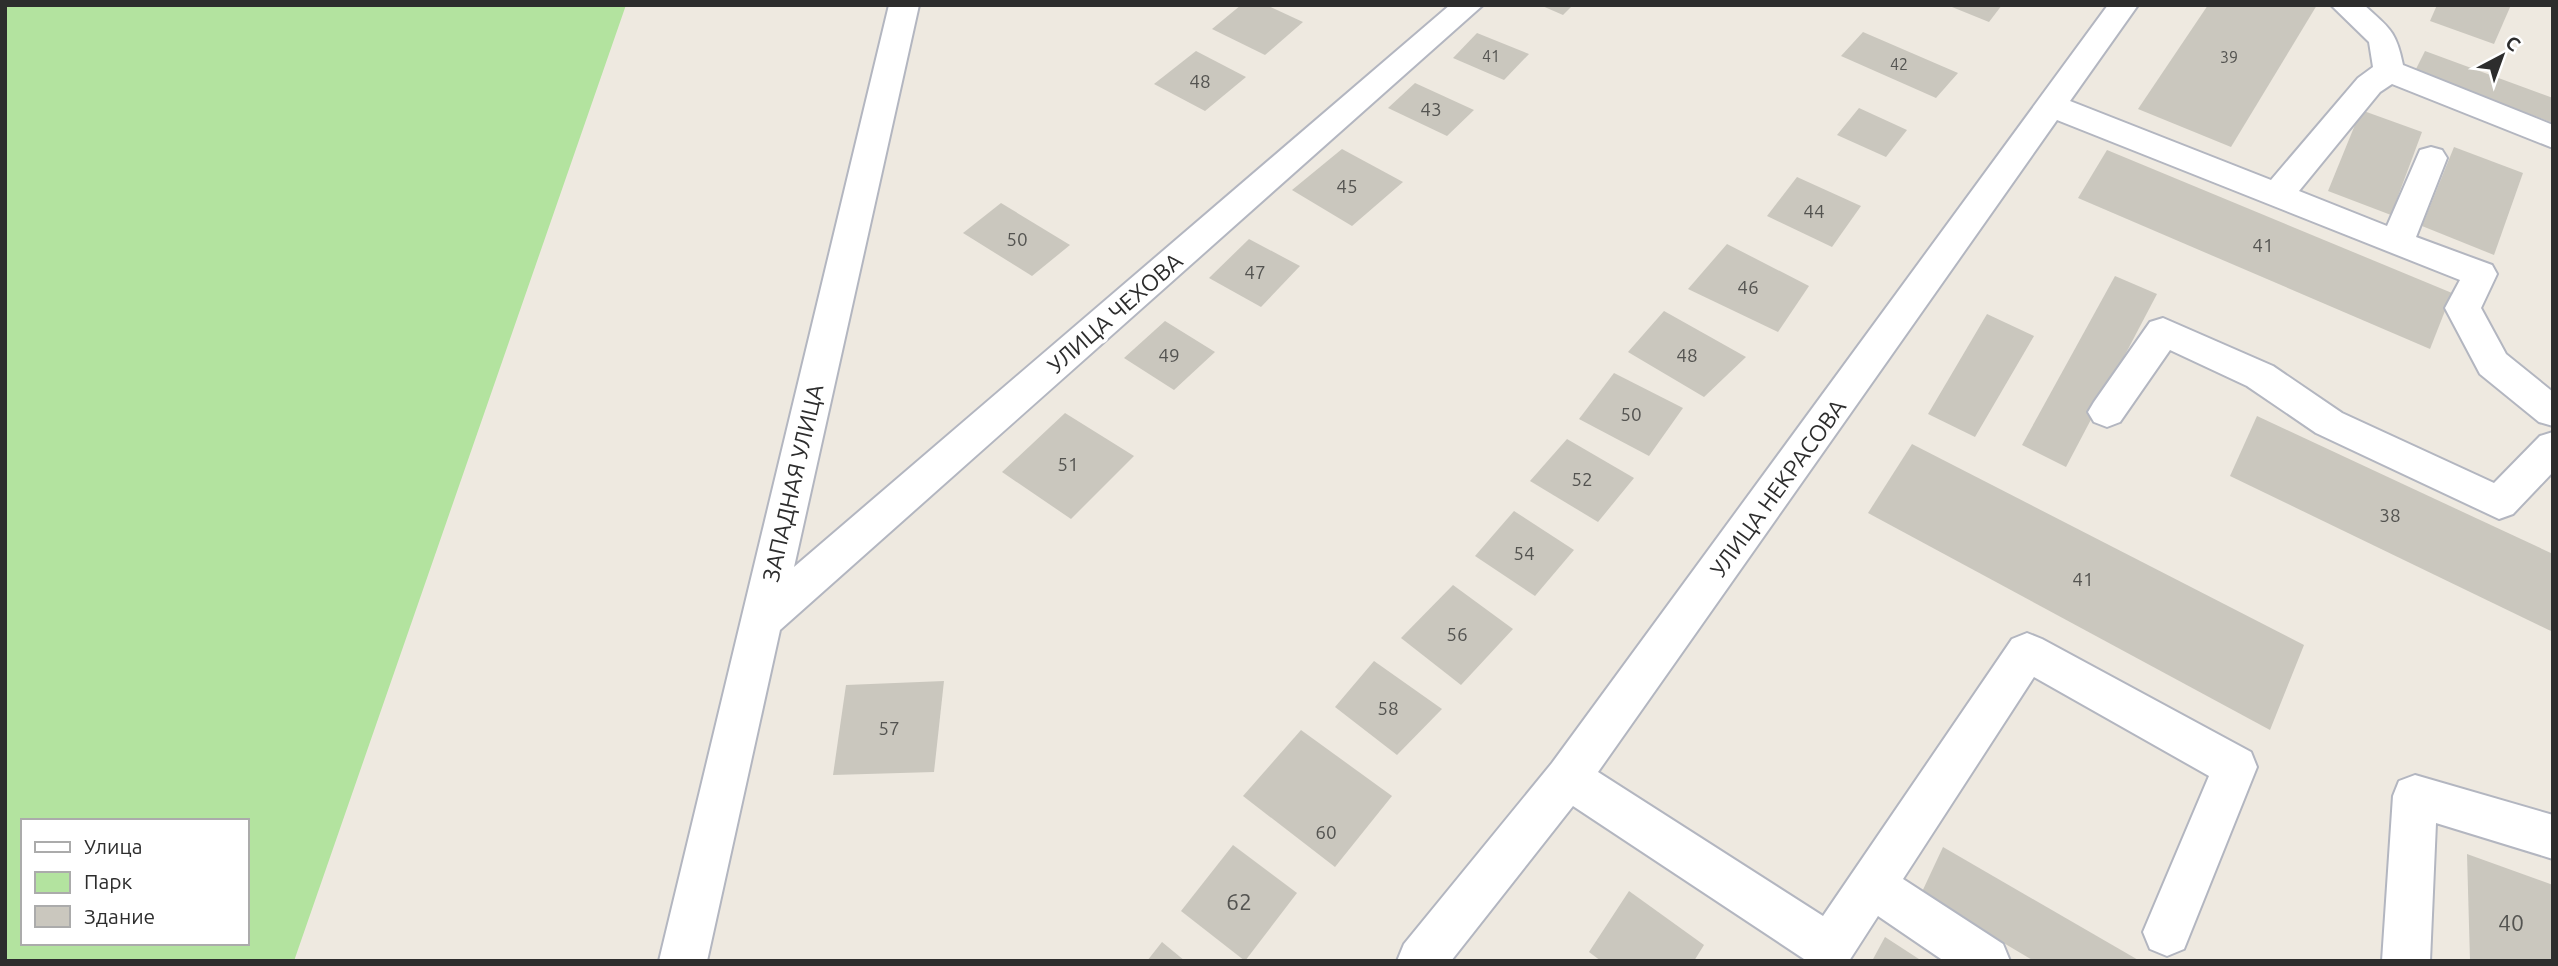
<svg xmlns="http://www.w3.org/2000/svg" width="2558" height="966" font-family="Ubuntu,sans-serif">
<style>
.green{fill:#b3e39f;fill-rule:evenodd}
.building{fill:#cac7be}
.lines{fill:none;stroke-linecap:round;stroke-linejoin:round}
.minor-casing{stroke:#b3b6c0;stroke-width:4}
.minor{fill:#fff;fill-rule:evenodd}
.labels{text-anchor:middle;stroke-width:7;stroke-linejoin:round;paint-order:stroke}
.far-number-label{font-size:16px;fill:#545451}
.number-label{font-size:19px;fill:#545451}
.street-label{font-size:23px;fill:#2d2d2d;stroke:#fff}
.near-number-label{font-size:23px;fill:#545451}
</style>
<rect width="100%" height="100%" fill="#eee9e0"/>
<path class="green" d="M5,5h621l-332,956h-289zM23,821h224v122h-224z"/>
<g class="building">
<path d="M1241,5h25l37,17 -38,33 -53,-26z"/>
<path d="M1540,5h33l-10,10z"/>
<path d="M1947,5h55l-13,17z"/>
<path d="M2208,5h109l-86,142 -93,-38z"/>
<path d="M2437,5h74l-17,39 -64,-23z"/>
<path d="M1863,32l95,41 -22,25 -95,-42z"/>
<path d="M1477,33l52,21 -25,26 -51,-22z"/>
<path d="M1196,51l50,26 -41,34 -51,-27z"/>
<path d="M2425,51l128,47v25l-138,-52z"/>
<path d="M1415,83l59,27 -27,26 -59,-28z"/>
<path d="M1859,108l48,22 -21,27 -49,-22z"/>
<path d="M2361,110l61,22 -31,83 -63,-24z"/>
<path d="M2454,147l69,26 -29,82 -72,-29z"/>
<path d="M1342,149l61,33 -51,44 -60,-36z"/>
<path d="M2107,150l345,143 -22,56 -352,-151z"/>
<path d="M1797,177l64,29 -29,41 -65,-31z"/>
<path d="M1001,203l69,42 -38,31 -69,-43z"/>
<path d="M1249,239l51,27 -39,41 -52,-29z"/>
<path d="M1727,244l82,42 -31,46 -90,-43z"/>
<path d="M2115,276l42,18 -91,173 -44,-22z"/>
<path d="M1664,311l82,46 -42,40 -76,-45z"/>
<path d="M1987,314l47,22 -59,101 -47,-23z"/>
<path d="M1165,321l50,31 -41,38 -50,-32z"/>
<path d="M1614,373l69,35 -34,48 -70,-37z"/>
<path d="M1065,413l69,43 -63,63 -69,-47z"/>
<path d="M2257,416l296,138v78l-323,-156z"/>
<path d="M1567,439l67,39 -36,44 -68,-41z"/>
<path d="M1912,444l392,201 -34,85 -402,-217z"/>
<path d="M1514,511l60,39 -39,46 -60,-40z"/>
<path d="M1453,585l60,44 -52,56 -60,-47z"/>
<path d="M1374,661l68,48 -45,46 -62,-48z"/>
<path d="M944,681l-10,91 -101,3 13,-90z"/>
<path d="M1301,730l91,66 -57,71 -92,-71z"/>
<path d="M1233,845l64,48 -52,68 -64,-50z"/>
<path d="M1943,847l197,114h-106l-113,-67z"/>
<path d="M2467,854l86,31v76h-83z"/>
<path d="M1629,891l75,54 -10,16h-93l-12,-9z"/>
<path d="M1885,937l37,24h-50z"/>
<path d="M1162,942l23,19h-38z"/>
</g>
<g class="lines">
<defs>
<g id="minor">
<path d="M889,5h30l-125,562 656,-562h33l-703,625 -73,331h-48z"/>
<path d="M2108,5h30l-68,96 201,79 87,-102 15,-11 -4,-25 -38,-37h33c25,23 32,25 39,60l150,60v23l-161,-64 -12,8 -81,99 88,35 33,-76 11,-3 11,3 5,8 -31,79 76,28 5,9 -16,34 25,46 47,38v34l-14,-4 -59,-48 -35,-66 15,-28 -403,-160 -459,652 225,144 189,-277 15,-6 15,6 209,113 6,15 -73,182 -17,7 -17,-7 -7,-17 66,-156 -175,-99 -131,202 100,65 7,17h-66l-66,-45 -29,45h-42l-234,-155 -122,155h-54l7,-17 148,-181z"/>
<path d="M2163,318l110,48 69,47 152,70 46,-47 13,-4v40l-40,42 -14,5 -183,-86 -69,-47 -77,-36 -50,72 -13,5 -13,-5 -6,-10 6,-10 56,-80z"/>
<path d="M2415,775l138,40v44l-117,-36 -6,138h-48l11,-165 6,-15z"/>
</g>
</defs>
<use href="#minor" class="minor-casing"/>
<use href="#minor" class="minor"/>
</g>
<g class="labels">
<g class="far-number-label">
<text x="1491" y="62">41</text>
<text x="2229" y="63">39</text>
<text x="1899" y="70">42</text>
</g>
<g class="number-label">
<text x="1200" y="88">48</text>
<text x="1431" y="116">43</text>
<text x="1347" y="193">45</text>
<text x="1814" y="218">44</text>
<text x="1017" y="246">50</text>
<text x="2263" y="252">41</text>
<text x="1255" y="279">47</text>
<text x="1748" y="294">46</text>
<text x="1169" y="362">49</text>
<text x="1687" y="362">48</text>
<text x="1631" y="421">50</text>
<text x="1068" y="471">51</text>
<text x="1582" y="486">52</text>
<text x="2390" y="522">38</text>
<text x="1524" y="560">54</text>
<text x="2083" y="586">41</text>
<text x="1457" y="641">56</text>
<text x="1388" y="715">58</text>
<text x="889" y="735">57</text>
<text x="1326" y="839">60</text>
</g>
<g class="street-label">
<text transform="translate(1115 313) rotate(-41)" y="8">УЛИЦА ЧЕХОВА</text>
<text transform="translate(793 483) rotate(-77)" y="8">ЗАПАДНАЯ УЛИЦА</text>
<text transform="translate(1778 488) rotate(-54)" y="8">УЛИЦА НЕКРАСОВА</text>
</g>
<g class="near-number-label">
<text x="1239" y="910">62</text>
<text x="2511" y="931">40</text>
</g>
</g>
<rect width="2558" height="966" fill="none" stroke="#2d2d2d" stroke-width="14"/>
<rect x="21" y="819" width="228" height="126" fill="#ffffff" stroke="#ababab" stroke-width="2"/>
<rect x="35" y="842" width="35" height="10" fill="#ffffff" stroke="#ababab" stroke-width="2"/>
<text x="84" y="854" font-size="21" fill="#2d2d2d">Улица</text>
<rect x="35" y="872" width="35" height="21" fill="#b3e39f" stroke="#ababab" stroke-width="2"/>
<text x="84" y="889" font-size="21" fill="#2d2d2d">Парк</text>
<rect x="35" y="906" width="35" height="21" fill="#cac7be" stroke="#ababab" stroke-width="2"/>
<text x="84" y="924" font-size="21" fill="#2d2d2d">Здание</text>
<g transform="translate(2502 56) rotate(41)" stroke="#ffffff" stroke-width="5" paint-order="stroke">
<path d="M0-5L12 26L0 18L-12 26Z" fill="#2d2d2d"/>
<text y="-10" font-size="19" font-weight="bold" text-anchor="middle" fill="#2d2d2d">С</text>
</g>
</svg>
